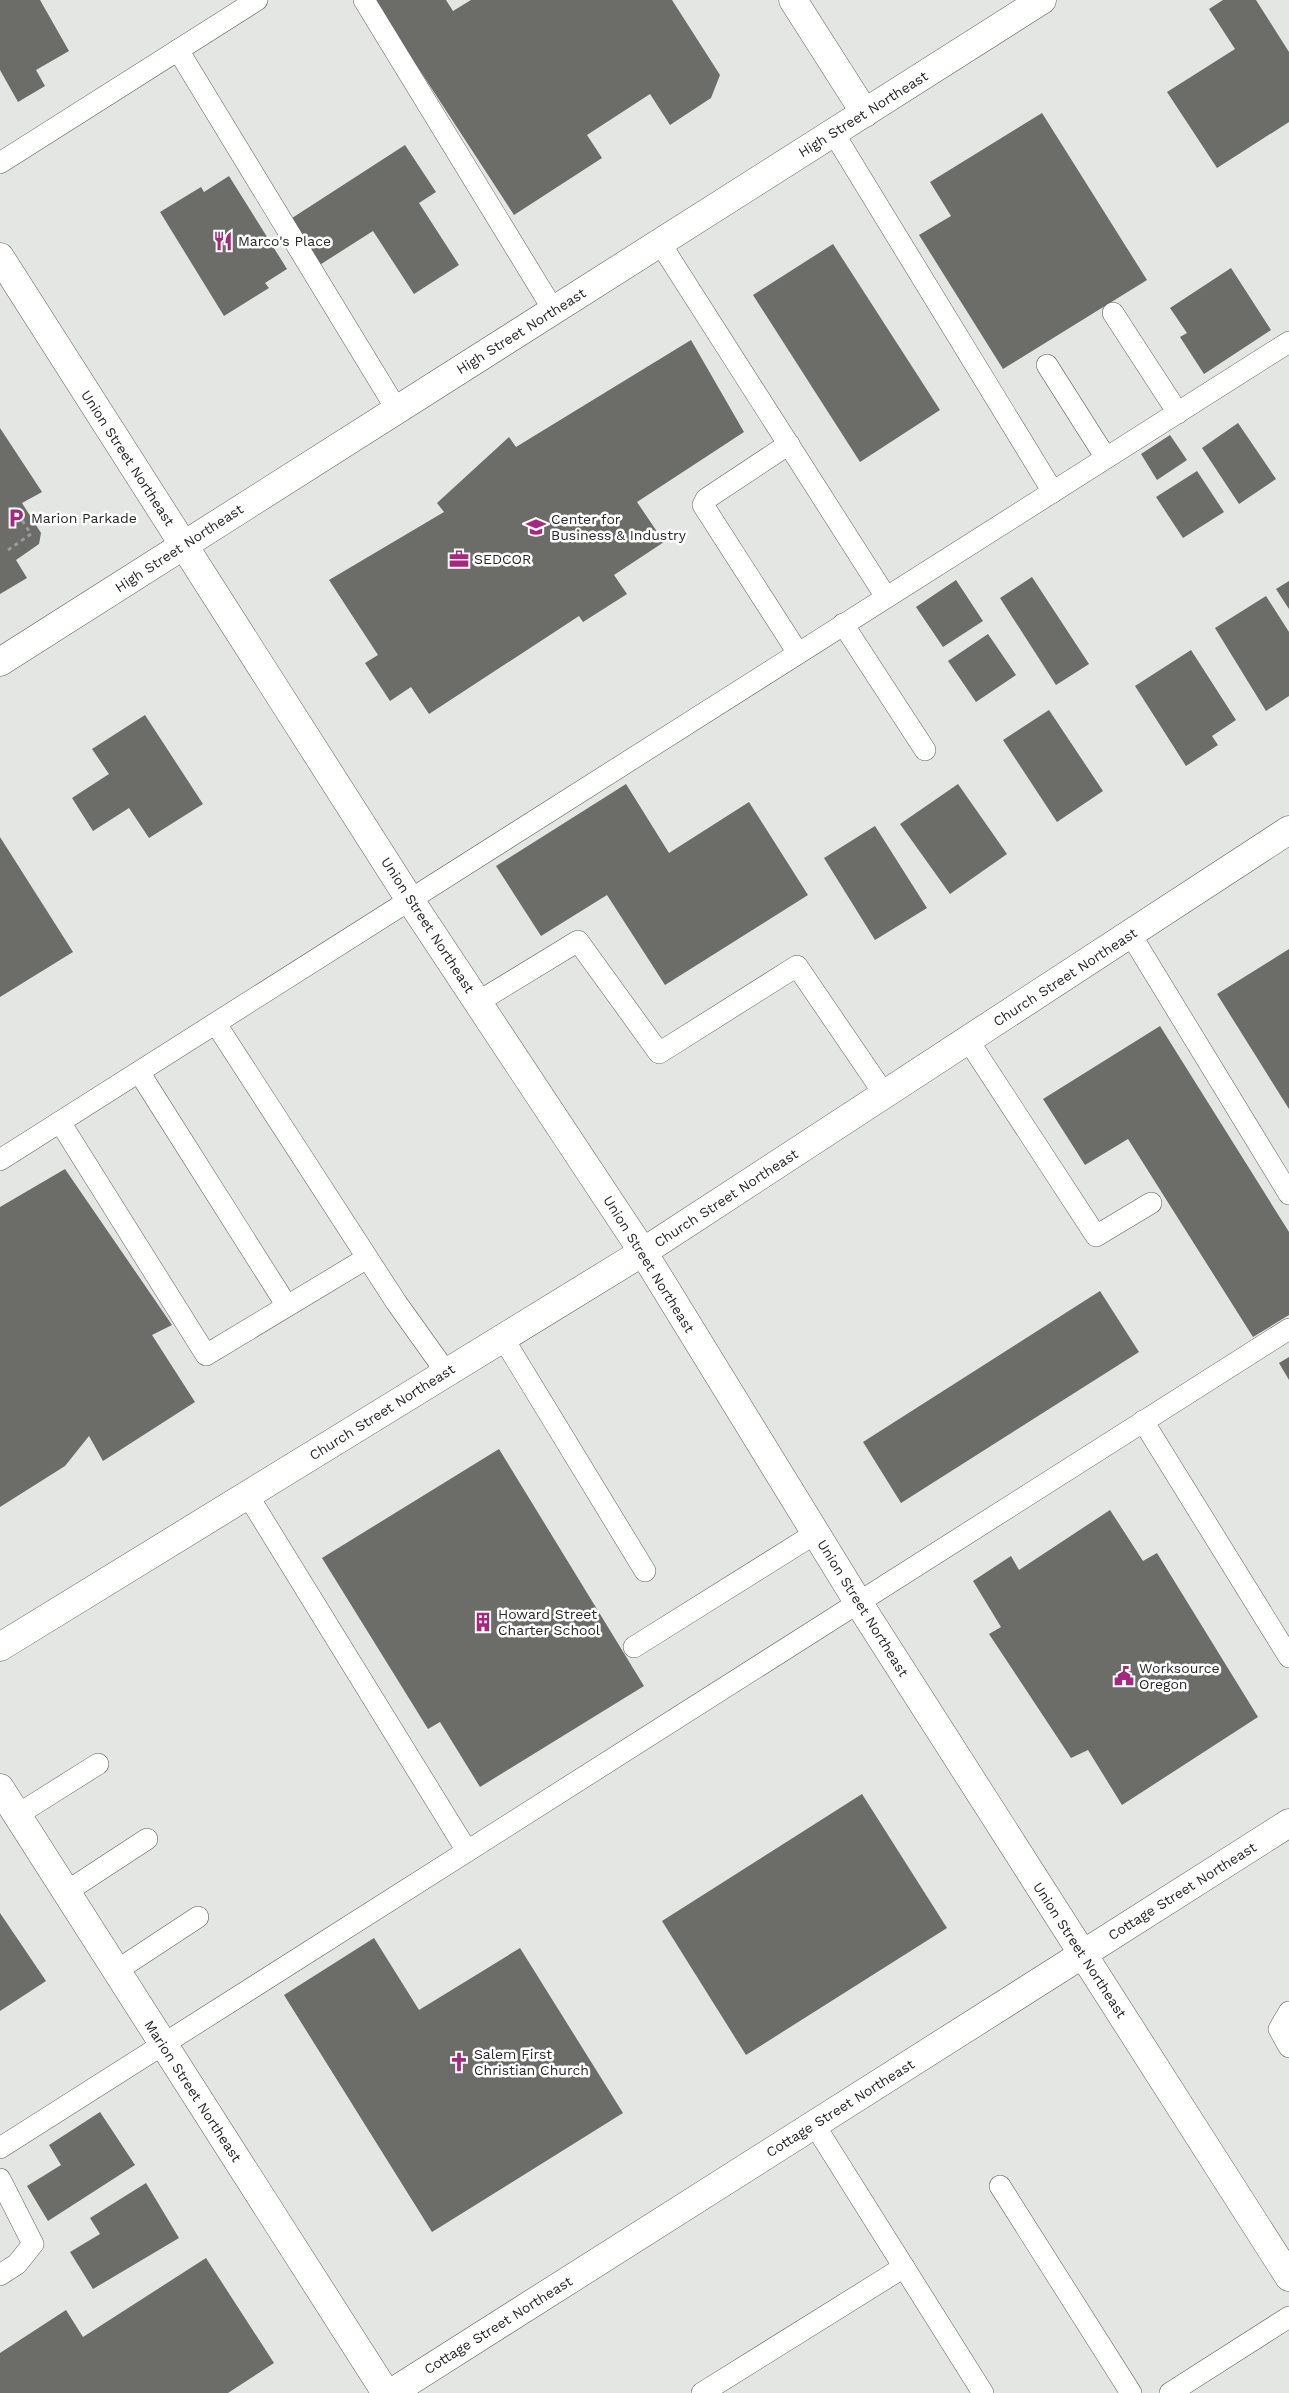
<svg xmlns="http://www.w3.org/2000/svg" width="1289" height="2393" font-family="'Work Sans',sans-serif">
<style>
.building{fill:#6c6c69}
.lines{fill:none;stroke-linecap:round;stroke-linejoin:round}
.service-casing{stroke:#5e605d;stroke-width:22}
.minor-casing{stroke:#5e605d;stroke-width:29}
.tertiary-casing{stroke:#5e605d;stroke-width:29}
.secondary-casing{stroke:#5e605d;stroke-width:29}
.primary-casing{stroke:#5e605d;stroke-width:29}
.path{stroke:#999b99;stroke-width:3;stroke-dasharray:4 4;stroke-linecap:butt}
.service{stroke:#fff;stroke-width:21}
.minor{stroke:#fff;stroke-width:28}
.tertiary{stroke:#fff;stroke-width:28}
.secondary{stroke:#fff;stroke-width:28}
.primary{stroke:#fff;stroke-width:28}
.labels{text-anchor:middle;stroke-width:5;stroke-linejoin:round;paint-order:stroke}
.street-label{font-size:14px;fill:#262726;stroke:#fff}
.poi-label{font-size:14px;fill:#262726;stroke:#fff;text-anchor:start}
</style>
<rect width="100%" height="100%" fill="#e4e6e3"/>
<g class="building">
<path d="M0,0h40l29,51 -33,19 9,16 -27,16 -18,-32z"/>
<path d="M374,0h72l7,11 18,-11h201l48,75 -9,23 -41,27 -20,-31 -63,41 15,23 -88,57z"/>
<path d="M1223,0h33l33,52v70l-72,46 -50,-76 68,-43 -26,-40z"/>
<path d="M1042,113l105,167 -144,89 -84,-134 32,-19 -21,-34z"/>
<path d="M405,145l31,47 -17,11 40,62 -45,29 -41,-63 -55,35 -29,-46z"/>
<path d="M229,176l58,93 -22,14 4,5 -45,28 -64,-104 41,-25 3,5z"/>
<path d="M833,244l107,166 -80,52 -107,-167z"/>
<path d="M1231,268l40,62 -67,44 -24,-37 7,-4 -17,-25z"/>
<path d="M691,340l53,92 -107,70 27,40 -50,33 13,19 -44,28 -4,-6 -150,98 -18,-27 -21,14 -25,-38 13,-8 -49,-75 115,-68 -7,-9 72,-66 7,10z"/>
<path d="M1238,423l38,56 -37,25 -37,-56z"/>
<path d="M0,428l42,64 -20,11 19,30 -2,11 -23,16 11,18 -27,16z"/>
<path d="M1170,435l17,25 -30,20 -16,-26z"/>
<path d="M1197,471l27,41 -41,26 -27,-41z"/>
<path d="M1032,577l57,87 -33,21 -56,-87z"/>
<path d="M956,580l27,41 -40,26 -27,-40z"/>
<path d="M1289,581v28l-13,-20z"/>
<path d="M1266,596l23,36v64l-23,15 -51,-83z"/>
<path d="M988,634l28,41 -40,27 -28,-41z"/>
<path d="M1191,650l45,70 -24,16 6,9 -32,21 -51,-80z"/>
<path d="M1049,710l54,81 -46,31 -54,-82z"/>
<path d="M145,715l58,89 -54,34 -20,-30 -36,23 -21,-33 37,-24 -17,-25z"/>
<path d="M626,784l43,69 80,-51 59,93 -143,90 -58,-90 -66,41 -45,-70z"/>
<path d="M958,784l49,70 -57,40 -50,-70z"/>
<path d="M875,826l52,82 -52,32 -51,-82z"/>
<path d="M0,837l73,115 -73,45z"/>
<path d="M1289,949v160l-72,-115z"/>
<path d="M1160,1026l129,206v83l-36,22 -125,-198 -43,26 -42,-66z"/>
<path d="M65,1169l107,156 -20,10 43,67 -92,59 -14,-25 -24,30 -65,41v-300z"/>
<path d="M1100,1291l39,61 -238,151 -38,-61z"/>
<path d="M1289,1357v23l-10,-17z"/>
<path d="M499,1449l145,237 -164,101 -40,-65 -12,7 -106,-171z"/>
<path d="M1110,1510l33,51 14,-8 101,164 -136,88 -34,-55 -17,8 -82,-124 12,-7 -28,-46 38,-25 8,14z"/>
<path d="M862,1794l85,134 -201,127 -84,-134z"/>
<path d="M0,1913l46,68 -46,30z"/>
<path d="M374,1938l45,72 101,-62 103,165 -191,119 -148,-237z"/>
<path d="M100,2112l35,53 -87,56 -21,-35 34,-21 -12,-20z"/>
<path d="M146,2183l33,55 -86,51 -23,-37 30,-18 -10,-16z"/>
<path d="M206,2258l68,105 -46,30h-228v-40l66,-43 17,27z"/>
</g>
<g class="lines">
<defs>
<g id="service">
<path d="M364,0l190,311"/>
<path d="M178,50l219,360"/>
<path d="M833,132l220,360"/>
<path d="M0,163l257,-163"/>
<path d="M660,243l226,354"/>
<path d="M1113,313l65,100"/>
<path d="M1047,365l59,93"/>
<path d="M789,444l-83,55 -3,6 95,148"/>
<path d="M843,624l82,126"/>
<path d="M1131,935l158,259"/>
<path d="M478,1002l100,-61 81,112 138,-87 88,129"/>
<path d="M216,1024l180,278 50,70"/>
<path d="M968,1040l128,196 55,-33"/>
<path d="M139,1072l148,234"/>
<path d="M60,1122l146,233 161,-97"/>
<path d="M0,1160l1289,-818"/>
<path d="M503,1338l142,233"/>
<path d="M1143,1421l146,236"/>
<path d="M247,1494l220,357"/>
<path d="M634,1647l182,-114"/>
<path d="M17,1815l81,-51"/>
<path d="M66,1892l81,-53"/>
<path d="M116,1971l82,-54"/>
<path d="M1289,2012l-10,17 10,18"/>
<path d="M814,2124l169,269"/>
<path d="M0,2148l1289,-819"/>
<path d="M0,2179l33,65 -16,20 -17,11"/>
<path d="M1000,2186l131,207"/>
<path d="M702,2393l202,-126"/>
<path d="M1170,2393l119,-76"/>
</g>
<g id="minor">
<path d="M793,0l72,113"/>
<path d="M1083,1954l206,-131"/>
</g>
<g id="tertiary">
<path d="M0,257l410,643 233,352 215,350 431,675"/>
<path d="M0,1647l643,-395 646,-422"/>
<path d="M391,2393l692,-439"/>
</g>
<path id="secondary" d="M0,662l1042,-662"/>
<path id="primary" d="M0,1788l386,605"/>
</defs>
<use href="#service" class="service-casing"/>
<use href="#minor" class="minor-casing"/>
<use href="#tertiary" class="tertiary-casing"/>
<use href="#secondary" class="secondary-casing"/>
<use href="#primary" class="primary-casing"/>
<path class="path" d="M8,550l23,-16 -19,-29"/>
<use href="#service" class="service"/>
<use href="#minor" class="minor"/>
<use href="#tertiary" class="tertiary"/>
<use href="#secondary" class="secondary"/>
<use href="#primary" class="primary"/>
</g>
<defs>
<symbol id="restaurant-bare" viewBox="-9 -9 18 18"><path d="M-5-6h1v4h1v-4h1v4h1v-4h1v5L-1.5 .5V6h-2V.5L-5-1ZM5-6V6H3V1.5H1.5Q1.5-4 5-6Z" fill="#a4297e" stroke="#fff" stroke-width="2.5" paint-order="stroke"/></symbol>
<symbol id="parking-bare" viewBox="-9 -9 18 18"><path d="M-3.5-5.5H1a3.5 3.5 0 0 1 0 7H-1V5.5H-3.5ZM-1-3.4V-.6H.8a1.4 1.4 0 0 0 0-2.8Z" fill="#a4297e" stroke="#fff" stroke-width="2.5" paint-order="stroke"/></symbol>
<symbol id="university-bare" viewBox="-9 -9 18 18"><path d="M0-5L7-2L0 1L-7-2ZM-4 1L0 2.5L4 1V4Q0 6-4 4Z" fill="#a4297e" stroke="#fff" stroke-width="2.5" paint-order="stroke"/></symbol>
<symbol id="office-bare" viewBox="-9 -9 18 18"><path d="M-6-3h4V-5.5h4V-3h4V5H-6ZM-1-4.5V-3h2v-1.5ZM-6 0V1H6V0Z" fill="#a4297e" stroke="#fff" stroke-width="2.5" paint-order="stroke"/></symbol>
<symbol id="building-bare" viewBox="-9 -9 18 18"><path d="M-4-6H4V6H1V3H-1V6H-4ZM-2.5-4.3h1.7v1.8h-1.7ZM.8-4.3h1.7v1.8H.8ZM-2.5-1h1.7V.8h-1.7ZM.8-1h1.7V.8H.8Z" fill="#a4297e" stroke="#fff" stroke-width="2.5" paint-order="stroke"/></symbol>
<symbol id="civic-bare" viewBox="-9 -9 18 18"><path d="M-.6-6.5H3V-4.5H.6V-3L4-1V1h2V6H-6V1h2V-1L-.6-3ZM-1.2 2.5V6h2.4V2.5Z" fill="#a4297e" stroke="#fff" stroke-width="2.5" paint-order="stroke"/></symbol>
<symbol id="church-bare" viewBox="-9 -9 18 18"><path d="M-1.2-6h2.4v3.5h3.3v2.4h-3.3V6h-2.4V-.1h-3.3v-2.4h3.3Z" fill="#a4297e" stroke="#fff" stroke-width="2.5" paint-order="stroke"/></symbol>
</defs>
<g fill-rule="evenodd">
<use href="#restaurant-bare" x="209" y="227" width="28" height="28"/>
<use href="#parking-bare" x="2" y="504" width="28" height="28"/>
<use href="#university-bare" x="522" y="513" width="28" height="28"/>
<use href="#office-bare" x="445" y="545" width="28" height="28"/>
<use href="#building-bare" x="469" y="1608" width="28" height="28"/>
<use href="#civic-bare" x="1110" y="1662" width="28" height="28"/>
<use href="#church-bare" x="445" y="2048" width="28" height="28"/>
</g>
<g class="labels">
<g class="street-label">
<text transform="translate(863 114) rotate(-32)" y="5">High Street Northeast</text>
<text transform="translate(521 331) rotate(-32)" y="5">High Street Northeast</text>
<text transform="translate(128 458) rotate(57)" y="5">Union Street Northeast</text>
<text transform="translate(179 548) rotate(-33)" y="5">High Street Northeast</text>
<text transform="translate(428 925) rotate(57)" y="5">Union Street Northeast</text>
<text transform="translate(1065 977) rotate(-33)" y="5">Church Street Northeast</text>
<text transform="translate(726 1198) rotate(-33)" y="5">Church Street Northeast</text>
<text transform="translate(649 1264) rotate(58)" y="5">Union Street Northeast</text>
<text transform="translate(382 1412) rotate(-32)" y="5">Church Street Northeast</text>
<text transform="translate(863 1608) rotate(58)" y="5">Union Street Northeast</text>
<text transform="translate(1182 1891) rotate(-32)" y="5">Cottage Street Northeast</text>
<text transform="translate(1080 1950) rotate(57)" y="5">Union Street Northeast</text>
<text transform="translate(193 2091) rotate(57)" y="5">Marion Street Northeast</text>
<text transform="translate(840 2108) rotate(-32)" y="5">Cottage Street Northeast</text>
<text transform="translate(498 2325) rotate(-32)" y="5">Cottage Street Northeast</text>
</g>
<g class="poi-label">
<text x="238" y="246">Marco's Place</text>
<text x="31" y="523">Marion Parkade</text>
<text x="551" y="524">Center for<tspan x="551" dy="16">Business &amp; Industry</tspan></text>
<text x="474" y="564">SEDCOR</text>
<text x="498" y="1619">Howard Street<tspan x="498" dy="16">Charter School</tspan></text>
<text x="1139" y="1673">Worksource<tspan x="1139" dy="16">Oregon</tspan></text>
<text x="474" y="2059">Salem First<tspan x="474" dy="16">Christian Church</tspan></text>
</g>
</g>
</svg>
